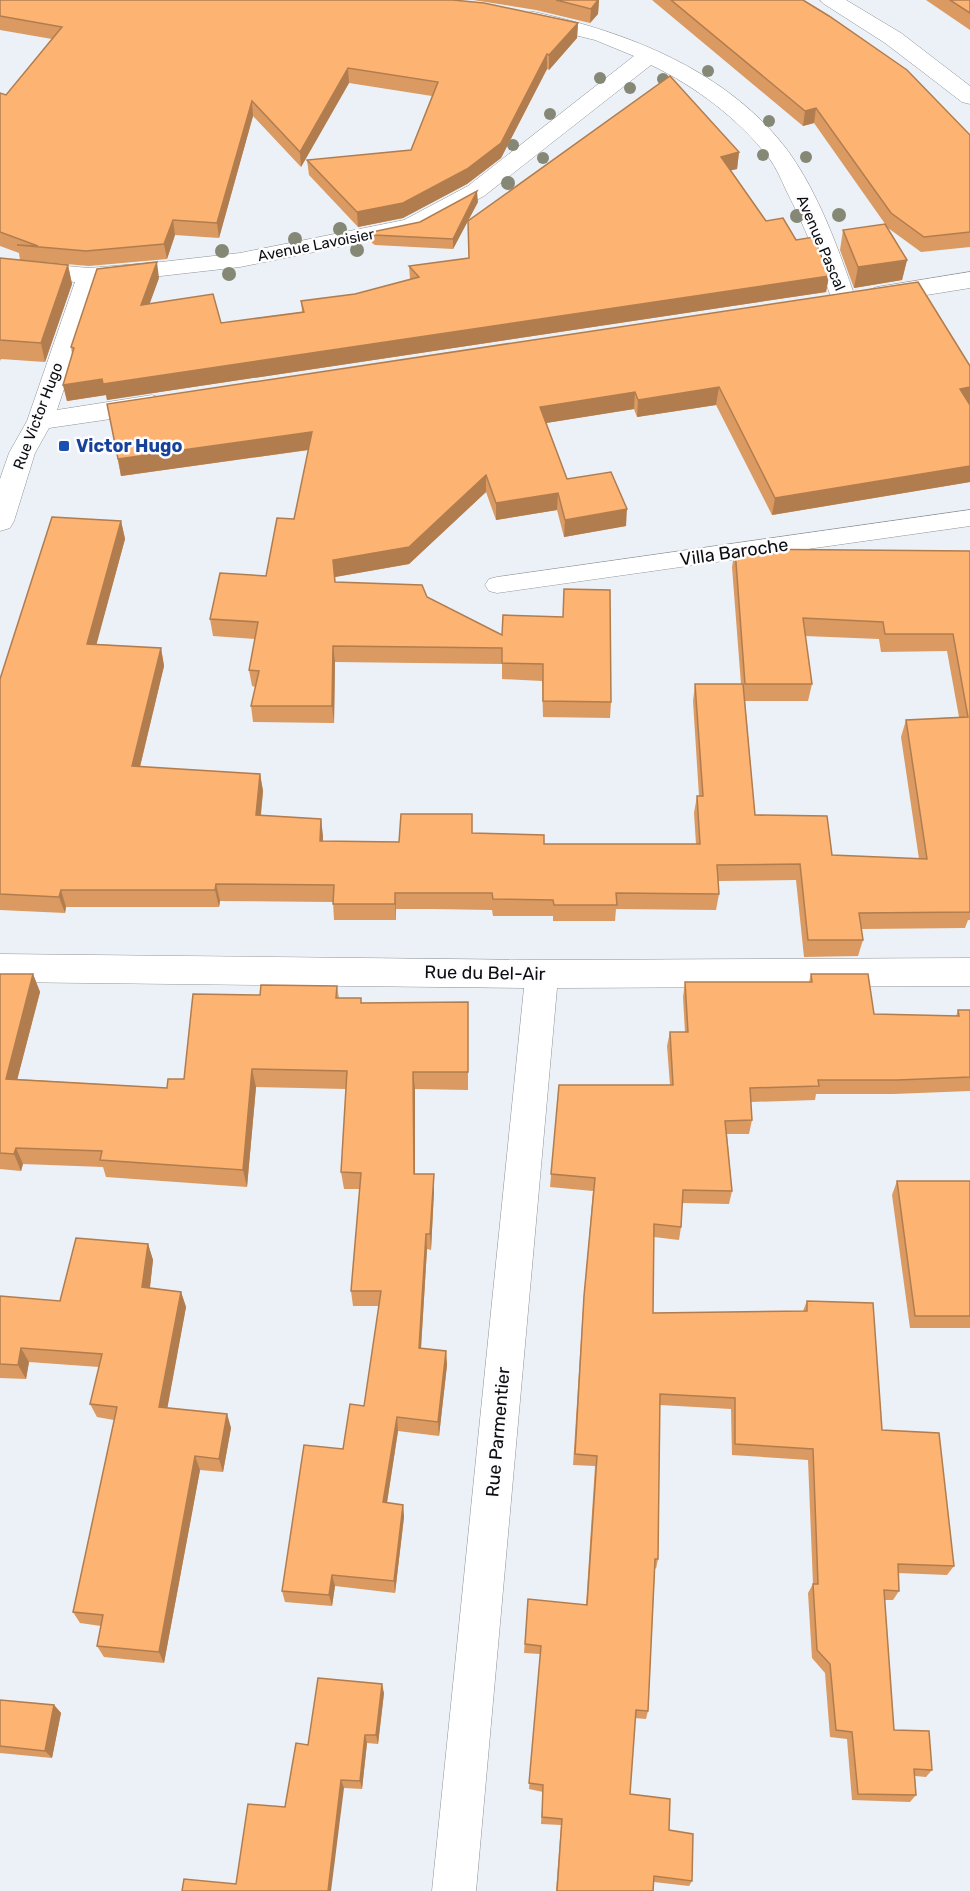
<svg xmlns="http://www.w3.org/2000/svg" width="970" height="1891" font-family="Rubik,sans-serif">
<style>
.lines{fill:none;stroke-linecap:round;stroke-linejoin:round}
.lane-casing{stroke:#8e9298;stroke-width:1}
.street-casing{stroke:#8e9298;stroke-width:1}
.lane{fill:#fff;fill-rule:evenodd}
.street{fill:#fff;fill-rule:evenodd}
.tree{fill:#848875}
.wall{fill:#da9a61;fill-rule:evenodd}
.shaded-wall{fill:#b17d4f}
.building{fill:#fdb371;stroke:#b17d4f;stroke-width:1.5}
.transit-dot{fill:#1a4fb4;stroke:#fdfdff;stroke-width:2}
.labels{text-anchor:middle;stroke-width:5;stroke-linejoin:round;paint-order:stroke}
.far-street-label{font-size:15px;fill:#0d0e10;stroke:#fdfdff}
.transit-label{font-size:18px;font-weight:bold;fill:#164399;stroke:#fdfdff;text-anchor:start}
.street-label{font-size:18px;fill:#0d0e10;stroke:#fdfdff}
</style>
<rect width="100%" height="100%" fill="#ecf0f7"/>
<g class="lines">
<defs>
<path id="lane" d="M970,510v16l-473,67 -8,-2 -4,-6 4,-6 8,-2z"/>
<g id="street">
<path d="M820,0h26l55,33 69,53v18l-8,-2 -77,-59 -61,-39z"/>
<path d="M534,12c94,20 194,59 254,139 31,43 51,99 68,149l-3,5 -9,3 -9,-3 -3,-5c-13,-38 -28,-75 -46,-110 -5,-11 -10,-23 -17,-32 -30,-39 -74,-72 -118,-93l-167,131 -65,35 -179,36 -141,16 -42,127 95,-15 9,3 4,6 -4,6 -9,3 -103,15 -14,25 -21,68 -4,7 -10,3v-52l9,-26 18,-32 48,-139 -75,-8v-14l89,8 72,-6 79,-9 164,-33 64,-34 166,-130 -39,-16 -69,-17 -3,-5 3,-5z"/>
<path d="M970,272v16l-93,15 -9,-3 -3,-5 3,-5 9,-3z"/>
<path d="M0,954l542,6 428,-2v28l-413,2 -81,903h-44l92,-903 -524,-6z"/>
</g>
</defs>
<use href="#lane" class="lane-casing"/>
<use href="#street" class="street-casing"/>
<use href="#lane" class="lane"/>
<use href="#street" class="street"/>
</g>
<g class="tree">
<circle cx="708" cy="71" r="6"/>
<circle cx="600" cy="78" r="6"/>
<circle cx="663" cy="79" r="6"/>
<circle cx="630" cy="88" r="6"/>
<circle cx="550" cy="114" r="6"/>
<circle cx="769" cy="121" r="6"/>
<circle cx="513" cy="145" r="6"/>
<circle cx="763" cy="155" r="6"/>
<circle cx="806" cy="157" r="6"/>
<circle cx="543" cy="158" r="6"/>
<circle cx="508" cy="183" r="7"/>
<circle cx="839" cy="215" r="7"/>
<circle cx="797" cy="216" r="7"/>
<circle cx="340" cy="229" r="7"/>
<circle cx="295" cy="239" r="7"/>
<circle cx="357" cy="250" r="7"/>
<circle cx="222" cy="251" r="7"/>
<circle cx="229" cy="274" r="7"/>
</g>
<g class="wall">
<path d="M0,0l578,23 -1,15 -28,32 -2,-1 -46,89 -34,26 -64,34 -45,9 -49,-52 -2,-15 104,-10 21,-54 -83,-13 -48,84 -48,-51 -34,122 -44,-3 -8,24 -78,7 -69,-6 -1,-7 -19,-7v-153l6,2 46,-56 -52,-9z"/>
<path d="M473,0h126l-1,14 -8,9 -54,-13z"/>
<path d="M652,0h151l167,135v112l-49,5 -33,-24 -74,-105 -11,3z"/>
<path d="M926,0h44v30z"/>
<path d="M739,152l-2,17 -6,1 35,51 30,19 33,36 -3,16 -719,108 -1,-5 -39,6 -4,-16 9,-31 -1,-7 88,-69 -9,25 71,20 81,-11 -1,-11 54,-7 55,-15 -1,-13 60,-8 -1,-37z"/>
<path d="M478,202l-25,47 -78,-4 -3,-2v-11l48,-10z"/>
<path d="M843,230l64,30 -5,20 -48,8 -14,-38z"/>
<path d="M0,258l68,7 4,19 -27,78 -44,-3 -1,2z"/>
<path d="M970,366v37h-1l1,2v77l-198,33 -56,-110 -79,12 -3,-8 -88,14 21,56 59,47 -62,11 -7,-27 -61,10 -10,-28 -77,72 -74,13v5l92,15 184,105 -1,16 -67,-1 -1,-36 -40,-2v-15l-167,-2 -1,61 -81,-1 -2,-16 4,-19 -3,-1 -3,-16 6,-31 -42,-3 -3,-17 56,-43 28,-57 15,-69 -188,26 -14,-72z"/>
<path d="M121,521l4,18 -29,105 65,4 3,18 -24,101 120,7 3,17 -2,24 60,4 2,22 76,1 73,-9 72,11h152l-2,-31 3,-17h2l-6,-95 2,-17h46l-9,-117 3,-18 235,2v369h-2l-3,8 -104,1 2,11 -5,16 -54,1 -8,-77 -78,1 1,13 -3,16 -100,-1 -1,12h-62v-5h-60l-1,-6 -59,-1h-37v11h-62l-1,-18 -113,-1 -1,6h-153l-1,6 -65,-3v-231zM805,636l74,3 2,13 66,-1 12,66 -53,3 -5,17 18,122 -87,-4 -77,-40 -10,-114h63l4,-17z"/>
<path d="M0,974h33l7,18 -23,87 150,9 17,-9 76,-84 77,-9 2,12 22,5 107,-1v88l-53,-1v85l19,17 -3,59 -4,-1 -6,100 25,2 1,14 -8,71 -41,-5 -11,72 16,2 1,12 -9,76 -60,-7 -3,20 -47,-4 -3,-11 61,-142 21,-43 15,-100h-26l-2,-15 9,-102h-16l-3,-17 5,-83 -90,-2 -9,100 -141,-10 -3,-10 -80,-3 -2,7 -21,-2z"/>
<path d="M811,974l63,40 82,2 2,-6h12v81l-77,3h-77l-1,6 -64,2 1,18 -3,14h-22l5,57 -3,13 -47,-1 -1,24 -2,13 -25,-3 -1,76 150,-2 4,-10 75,129 72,136 -7,9 -49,-2 1,18 -6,9h-8l9,130 38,40 -6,7 -11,-1 1,19 -6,7 -58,-2 -5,-61 -17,-2 -5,-64 -13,-15 -4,-65 5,-9 -5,-124 -76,-5 -1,-46 -71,-4 -2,154 -2,10 -1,-1 -7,143 -2,8 -11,-1 -5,76 39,36 23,51 -3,5 -35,-4 -1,9h-97l5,-66 -20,-1 2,-32 -14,-3 11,-135 -16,-1 4,-54 58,6 9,-139 -22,-1 10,-157 10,-117 -43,-4 9,-102h111l-3,-39 3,-14h15l-2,-35 2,-15h124z"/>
<path d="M897,1181h73v147h-60l-18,-133z"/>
<path d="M148,1244l5,16 -3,28 31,4 5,15 -19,101 60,6 4,14 -8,44 -23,-2 -36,193 -60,-6 -7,-11 4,-20 -21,-3 -7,-11 41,-192 -17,-3 -7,-13 9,-37 -70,-5 -3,17 -26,-1v-82l60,5z"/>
<path d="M384,1693l-6,51 -11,-1 -5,46 -18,-1 -108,96 49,-77 23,-62z"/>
<path d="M0,1700l54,5 7,8 -9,45 -52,-5z"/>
</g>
<g class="shaded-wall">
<path d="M598,0h1l-1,14 -8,9 1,-14z"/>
<path d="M578,23l-1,15 -28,32v-15z"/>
<path d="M547,54v15l-46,89 -34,26 -64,34 -45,9 -1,-15z"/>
<path d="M348,68l1,15 -48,84 -1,-15z"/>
<path d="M252,101l1,15 -34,122 -2,-15z"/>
<path d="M816,108l-2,15 -11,3 2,-15z"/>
<path d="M739,152l-2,17 -18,4 2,-16z"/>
<path d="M477,191l1,11 -25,47v-10z"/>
<path d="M173,220l2,15 -8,24 -3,-15z"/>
<path d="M907,260l-5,20 -48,8 4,-21z"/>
<path d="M157,262l2,16 -16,43 -2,-16z"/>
<path d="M68,265l4,19 -27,78 -4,-19z"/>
<path d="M829,276l-3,16 -719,108 -1,-5 -39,6 -4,-16z"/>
<path d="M719,387l-3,18 -79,12 1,-17z"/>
<path d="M970,387v16l-15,3 5,-17z"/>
<path d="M635,392l-1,17 -94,15v-17z"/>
<path d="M312,432l2,17 -193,27 -3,-17z"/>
<path d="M970,466v16l-198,33 3,-17z"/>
<path d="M486,475v17l-77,72 -74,13 -2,-17z"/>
<path d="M558,493l-1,17 -61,10v-17z"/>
<path d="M627,509l-1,17 -62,11 1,-17z"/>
<path d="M121,521l4,18 -33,122 -5,-17z"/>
<path d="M333,646l2,16 -1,61 -2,-17z"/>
<path d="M161,648l3,18 -28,117 -4,-17z"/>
<path d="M260,774l3,17 -4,40 -3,-16z"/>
<path d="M321,819l2,17 -1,22 -2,-17z"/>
<path d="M216,884l4,17 -1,6 -4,-17z"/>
<path d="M61,890l5,17 -1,6 -6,-16z"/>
<path d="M395,893l1,16v11l-1,-16z"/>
<path d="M33,974l7,18 -27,104 -7,-17z"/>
<path d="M252,1069l4,18 -9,100 -4,-17z"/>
<path d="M413,1072l2,17v101l-1,-16z"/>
<path d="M16,1148l7,16 -2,7 -7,-17z"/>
<path d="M434,1174v17l-3,59 -1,-16z"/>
<path d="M426,1234l1,15 -7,114 -1,-15z"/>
<path d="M148,1244l5,16 -5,43 -6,-16z"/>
<path d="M181,1292l5,15 -21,114 -6,-14z"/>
<path d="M21,1348l8,14 -3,17 -8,-14z"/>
<path d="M446,1351l1,14 -8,71 -1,-14z"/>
<path d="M227,1414l4,14 -8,44 -4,-13z"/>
<path d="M397,1417l1,14 -13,84 -2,-13z"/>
<path d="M195,1456l5,14 -36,193 -5,-11z"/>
<path d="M403,1505l1,12 -9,76 -1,-12z"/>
<path d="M332,1575l3,11 -3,20 -3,-11z"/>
<path d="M382,1684l2,9 -6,51 -2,-9z"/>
<path d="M54,1705l7,8 -9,45 -7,-7z"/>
<path d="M365,1735l2,8 -5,46 -2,-8z"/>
<path d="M341,1780l3,8 -13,103h-3z"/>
</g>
<g class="building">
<path d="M0,0h453l31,3 94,20 -29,32 -2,-1 -46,89 -34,26 -64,34 -46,9 -50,-52 104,-10 27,-68 -90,-14 -48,84 -48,-51 -35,122 -44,-3 -9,24 -78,7 -69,-6 21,1 -38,-14v-139l6,2 56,-68 -62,-11z"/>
<path d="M556,0h42l-7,9z"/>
<path d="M671,0h132l26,16 78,54 63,65v97l-46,5 -33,-24 -75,-105 -11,3z"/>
<path d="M950,0h20v13z"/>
<path d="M670,76l69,76 -18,5 45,64 17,-3 13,22 18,-3 15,39 -726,108 -1,-5 -39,6 11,-37 -3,-1 26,-78 60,-7 -16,43 72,-11 8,29 83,-11 -3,-11 54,-7 64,-17 -10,-11 60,-8 -1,-37z"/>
<path d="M477,191l-24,48 -79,-4 -2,-3 48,-10z"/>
<path d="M885,224l22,36 -49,7 -15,-37z"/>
<path d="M0,258l68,7 -27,78 -41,-3z"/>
<path d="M918,282l52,84v21l-10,2 10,16v61l-195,32 -56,-111 -81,13 -3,-8 -95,15 27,72 44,-7 16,37 -62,11 -7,-27 -62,10 -10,-28 -77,72 -76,13 2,22 87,3 5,12 75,38 1,-20 60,2 1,-28 46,1 1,112 -68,-1v-37l-41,-1v-15l-169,-2 -1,60h-81l8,-35 -10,-1 9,-48 -48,-3 10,-46 46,3 11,-58 17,1 18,-87 -194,27 -11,-55z"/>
<path d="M52,517l69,4 -34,123 74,4 -29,118 128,8 -4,41 65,4 -1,22 79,1 2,-28h71v19l72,2v9h156l-3,-48h6l-8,-112h48l12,131 72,1 5,39 95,4 -21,-139 62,-3 -15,-83h-68l-2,-12 -80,-4 9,66h-67l-10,-135 235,2v361l-111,1 4,27h-55l-8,-76 -83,1 2,29 -103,-1 1,12h-63l-1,-5 -60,-1 -1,-6h-97v11h-62l1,-19 -118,-1 -1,6h-154l-2,7 -59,-3v-215z"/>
<path d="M0,974h33l-27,105 161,9 1,-9h16l9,-85 67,1 1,-10 76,1 -1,12h25v5l107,-1v70h-55l1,102h20l-4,60h-4l-7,114 27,3 -8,71 -41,-5 -14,85 20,3 -9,76 -62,-6 -3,20 -47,-4 22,-146 39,4 7,-45 14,2 17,-115h-30l10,-118 -20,-1 6,-101 -95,-2 -9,101 -143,-10 2,-9 -86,-3 -2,6 -14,-1z"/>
<path d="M811,974h57l6,40 85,2 -1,-6h12v67l-72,3h-80l1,6 -69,2 2,32 -27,1 7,70 -49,-1 -2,37 -27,-3 -1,89 154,-2v-10l66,2 9,127 57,3 15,133 -56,-2 1,27 -15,-1 10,140 35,1 3,39 -18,-1 2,26 -58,-1 -6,-62 -16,-2 -6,-66 -13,-14 -4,-66h5l-5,-135 -78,-5v-46l-75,-4 -2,165h-3l-7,152 -12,-1 -6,84 40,5 -1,31 24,4 -1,47 -38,-5 -1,15h-96l5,-72 -20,-2 1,-32 -14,-2 12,-137 -16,-2 3,-45 59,6 10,-149 -22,-2 9,-158 11,-118 -44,-4 8,-89h114l-3,-53h18l-3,-50h127z"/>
<path d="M897,1181h73v135h-55z"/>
<path d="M76,1238l72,6 -6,43 39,5 -22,115 68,7 -8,45 -24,-3 -36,196 -62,-6 6,-31 -30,-3 44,-205 -27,-3 12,-50 -81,-6 -3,17 -18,-1v-68l60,5z"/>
<path d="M318,1678l64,6 -6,51h-11l-5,46 -19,-1 -13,111h-146l2,-12 52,5 12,-80 37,3 11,-64 12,2z"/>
<path d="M0,1700l54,5 -9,46 -45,-5z"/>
</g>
<rect class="transit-dot" x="58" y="440" width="12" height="12" rx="3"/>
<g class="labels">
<g class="far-street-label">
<text transform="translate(821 243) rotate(67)" y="5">Avenue Pascal</text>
<text transform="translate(316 245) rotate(-11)" y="5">Avenue Lavoisier</text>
<text transform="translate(38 416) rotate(-69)" y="5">Rue Victor Hugo</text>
</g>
<g class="transit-label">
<text x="76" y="452">Victor Hugo</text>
</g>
<g class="street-label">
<text transform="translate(734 552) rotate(-8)" y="6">Villa Baroche</text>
<text transform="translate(485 973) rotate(1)" y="6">Rue du Bel-Air</text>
<text transform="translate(498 1432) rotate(-85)" y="6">Rue Parmentier</text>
</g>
</g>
</svg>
